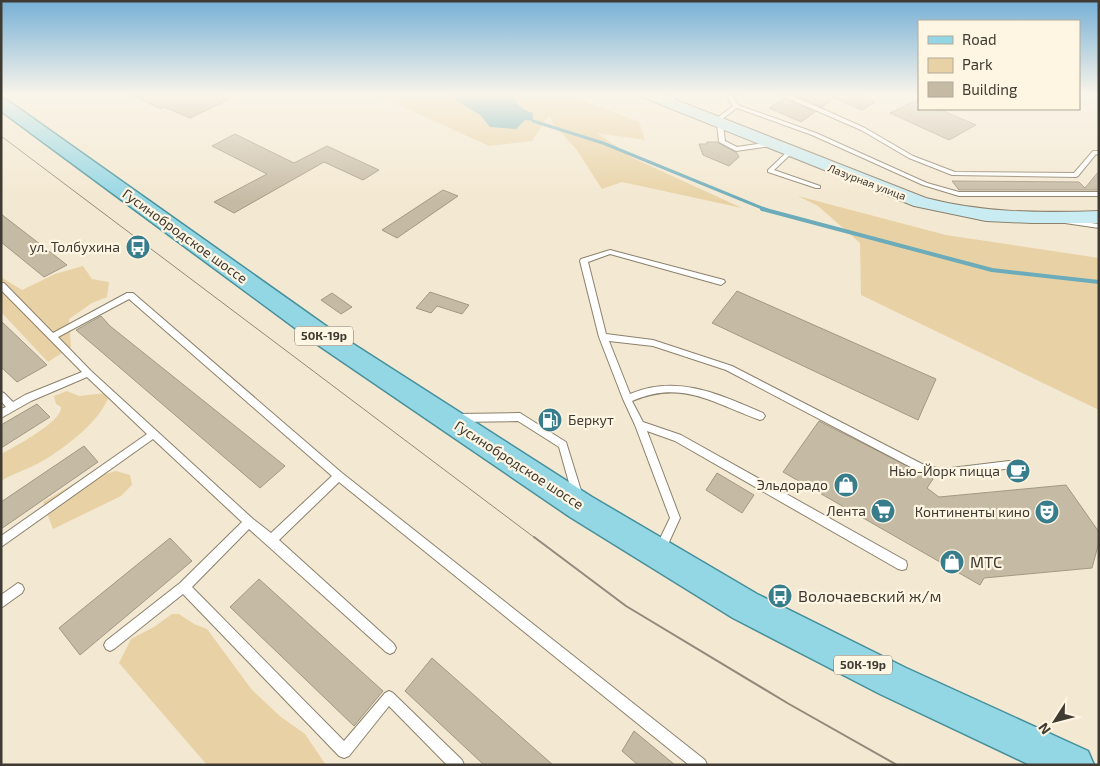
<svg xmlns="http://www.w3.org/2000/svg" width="1100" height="766" font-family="'Exo 2',sans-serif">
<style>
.green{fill:#e8d2a5}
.water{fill:#6babba}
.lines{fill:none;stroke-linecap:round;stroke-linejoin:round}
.stream-far1{stroke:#6babba;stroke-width:3}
.stream{stroke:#6babba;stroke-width:4}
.building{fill:#c5baa4;stroke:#a39882}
.lane-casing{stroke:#8c816c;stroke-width:2}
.secondary-casing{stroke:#8c816c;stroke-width:2}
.primary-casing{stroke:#47909b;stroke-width:3}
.lane{fill:#fff;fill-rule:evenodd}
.secondary{fill:#c9ebf2;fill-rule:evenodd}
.primary{fill:#93d7e5;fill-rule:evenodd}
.tram-far1{stroke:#91897a;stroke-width:1}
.tram{stroke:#91897a;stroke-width:2}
.labels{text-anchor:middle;stroke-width:4.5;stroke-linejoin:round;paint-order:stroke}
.far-street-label{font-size:11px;fill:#3f3b32;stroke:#fff5e3}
.shield{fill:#fff5e3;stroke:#797367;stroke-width:1}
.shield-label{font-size:12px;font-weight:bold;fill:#3f3b32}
.street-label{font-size:14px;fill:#3f3b32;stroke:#fff5e3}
.poi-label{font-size:14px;fill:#3f3b32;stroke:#fff5e3;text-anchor:end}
.near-poi-label{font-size:16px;fill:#3f3b32;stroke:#fff5e3;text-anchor:start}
</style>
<rect width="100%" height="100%" fill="#f3e8d1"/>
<g class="green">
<path d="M375,94h70l18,9 25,19 31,4 6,-6 7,1 -18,-21 -1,-6h60l16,9 50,19 6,18 -48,-7 36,25 109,50 -120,-26 -20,7 -26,-40 -23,-25 -4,-9 -17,26 -43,5z"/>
<path d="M798,196l148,39 153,23v152l-238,-115 -1,-52 -42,-37z"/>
<path d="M83,266l9,13 17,3 -2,15 -15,6 -23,16 2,28 -23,15 -47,-50v-35l21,13 33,-16z"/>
<path d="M67,391l12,5 27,-3 3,2c-7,26 -49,57 -72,69 -12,6 -25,10 -36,17v-27c12,-6 62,-33 60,-47l-5,-3 -2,-8z"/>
<path d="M116,471l14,4 2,10 -11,11 -68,33 -10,-27 34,-20z"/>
<path d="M172,614h7l15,10 13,5 45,61 29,27 24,17 21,31h-119l-88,-102 12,-24 23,-12z"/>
</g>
<path class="water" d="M445,94h68c2,10 10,16 20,19v8l-8,-1 -9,9 -26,-2 -10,-12z"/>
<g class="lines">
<path class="stream-far1" d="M533,121l70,22 164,67"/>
<path class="stream" d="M762,209l230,61 107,12"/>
</g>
<g class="building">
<path d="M130,94h88l12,5 -40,19 -26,-11 -3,2z"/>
<path d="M792,94h62l21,8 -13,8 -28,-12 -12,9z"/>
<path d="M784,98l31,14 -14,10 -32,-14z"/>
<path d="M919,99v10h20l37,16 -27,15 -59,-27z"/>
<path d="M235,134l59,29 33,-17 52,24 -16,10 -39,-18 -90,51 -20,-11 53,-28 -55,-28z"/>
<path d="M707,142h10l20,11 2,4 -10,9 -26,-11 -4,-11h8z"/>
<path d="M1099,171v19h-140l-7,-9 127,1 6,6z"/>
<path d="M443,190l15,6 -61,42 -15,-8z"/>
<path d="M1,214l66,51 -23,12 -43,-35z"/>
<path d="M737,291l199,88 -18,41 -206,-97z"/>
<path d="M430,292l39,13 -7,9 -25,-8 -6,7 -15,-5z"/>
<path d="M332,293l20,14 -11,7 -20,-14z"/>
<path d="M101,316l9,10 175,140 -25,22 -184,-158z"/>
<path d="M1,321l46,44 -30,17 -16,-15z"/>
<path d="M37,404l13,13 -49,31v-23z"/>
<path d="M819,421l114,58 -6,9 12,9 127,-12 33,47v10l-7,26 -108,10 -4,7 -197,-113z"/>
<path d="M84,446l14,16 -97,67v-27z"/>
<path d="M717,473l37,22 -12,18 -36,-23z"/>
<path d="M170,538l22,23 -112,94 -21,-27z"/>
<path d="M259,579l124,112 -29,35 -124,-119z"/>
<path d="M432,658l121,107h-69l-79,-74z"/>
<path d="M634,731l41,34h-37l-16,-14z"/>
</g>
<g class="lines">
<defs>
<g id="lane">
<path d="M674,94h7l-14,9h-4v-2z"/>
<path d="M731,94h7l-5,3 5,8 78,28 111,50 32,9h140v4h-140l-36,-11 -111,-50 -75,-27 -20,15h-4v-2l20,-15 -6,-9z"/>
<path d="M778,94h8l30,12 49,22 48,28 42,16 119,1 19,-22h6v4l-3,-1 -18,22 -2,1 -124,-2 -43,-17 -48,-28z"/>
<path d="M1094,94h5v3z"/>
<path d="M720,122l3,2 2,17 12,6 33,-5 3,2 -3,2 -34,5 -17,-9 -2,-18z"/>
<path d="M788,151l5,1 -19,18 46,16v2h-4l-48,-16v-2z"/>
<path d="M1067,220l32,4v4l-34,-5v-2z"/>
<path d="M610,250l114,30 1,2 -4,3 -111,-31 -22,8 18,72 47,6 79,26 194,100 17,3 66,-8 3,1 2,3 -2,3 -69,9 -19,-3 -198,-104 -73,-24 -44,-5 21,53c47,-20 89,0 133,19l2,3 -2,3 -3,1c-46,-16 -77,-41 -128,-19l11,21 38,13 225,126 1,4 -1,4 -4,1 -4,-1 -223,-128 -28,-10 33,87 -16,35 -4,1 -4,-1 -1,-4 15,-31 -35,-93 -12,-26 -24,-62 -19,-76 1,-2z"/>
<path d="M1,283h3l49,50 74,-40h6l209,180 363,287 2,5h-18l-350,-283 -60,58 115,104 2,4 -2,4 -4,2 -4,-2 -137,-123 -57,58 152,154 41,-48 4,-2 4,2 69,67 2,5h-17l-58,-59 -40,50 -5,2 -5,-2 -156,-162 -69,55 -4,2 -4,-2 -2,-4 2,-4 74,-58 62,-61 -89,-83 -152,108v-11l146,-102 -60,-57 -56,24 -30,17v-9l5,-2 -5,-6v-9l3,1 9,9 12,-7 57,-23 -81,-82zM129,299l203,177 -61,57 -18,-14 -162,-148 -33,-34z"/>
<path d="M520,413l46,29 17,55 -1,3 -4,2 -4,-2 -1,-3 -14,-50 -41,-26 -59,1 -3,-1 -2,-3 2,-3 3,-1z"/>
<path d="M18,583l4,2 2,4 -2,4 -21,15v-13z"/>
</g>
<path id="secondary" d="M640,94h21l265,104c57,15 114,15 173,13v12h-68l-45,-2 -72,-15 -272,-109z"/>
<path id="primary" d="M1,98l6,2 329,233 256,164 165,97 149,74 182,83 6,14h-64l-150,-71 -147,-76 -163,-101 -252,-172 -317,-234z"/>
</defs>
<use href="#lane" class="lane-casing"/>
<use href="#secondary" class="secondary-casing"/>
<use href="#primary" class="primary-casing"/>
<use href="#lane" class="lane"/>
<use href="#secondary" class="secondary"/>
<use href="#primary" class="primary"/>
<path class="tram-far1" d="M1,136l534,402"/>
<path class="tram" d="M534,537l92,69 163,98 108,61"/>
</g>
<linearGradient id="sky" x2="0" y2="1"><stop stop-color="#76b0d6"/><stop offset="0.47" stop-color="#faf5ea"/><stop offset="1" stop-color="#faf5ea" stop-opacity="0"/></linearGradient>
<rect width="1100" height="201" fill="url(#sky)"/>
<defs>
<symbol id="bus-disc" viewBox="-11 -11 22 22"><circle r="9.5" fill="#387d8b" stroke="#fff5e3"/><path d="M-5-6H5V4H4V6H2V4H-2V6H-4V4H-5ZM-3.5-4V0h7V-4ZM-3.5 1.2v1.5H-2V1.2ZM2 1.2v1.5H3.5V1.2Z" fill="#fff"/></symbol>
<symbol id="fuel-disc" viewBox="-11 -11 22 22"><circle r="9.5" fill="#387d8b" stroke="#fff5e3"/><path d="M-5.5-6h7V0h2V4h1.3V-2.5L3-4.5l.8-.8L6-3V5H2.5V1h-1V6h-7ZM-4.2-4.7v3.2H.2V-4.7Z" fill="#fff"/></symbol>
<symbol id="cafe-disc" viewBox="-11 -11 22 22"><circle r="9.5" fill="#387d8b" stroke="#fff5e3"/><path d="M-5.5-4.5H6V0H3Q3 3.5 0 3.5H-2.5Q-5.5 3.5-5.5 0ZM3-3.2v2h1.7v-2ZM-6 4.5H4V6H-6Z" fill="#fff"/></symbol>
<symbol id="shop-disc" viewBox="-11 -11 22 22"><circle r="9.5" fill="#387d8b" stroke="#fff5e3"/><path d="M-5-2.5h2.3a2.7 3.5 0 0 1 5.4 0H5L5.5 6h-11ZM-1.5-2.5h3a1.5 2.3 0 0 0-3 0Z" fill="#fff"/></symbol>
<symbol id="supermarket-disc" viewBox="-11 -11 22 22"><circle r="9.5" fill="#387d8b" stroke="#fff5e3"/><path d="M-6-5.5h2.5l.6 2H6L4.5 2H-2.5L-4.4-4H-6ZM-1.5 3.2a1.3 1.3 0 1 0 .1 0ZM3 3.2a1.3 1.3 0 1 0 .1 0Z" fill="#fff"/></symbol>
<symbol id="theatre-disc" viewBox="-11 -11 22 22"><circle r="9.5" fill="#387d8b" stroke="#fff5e3"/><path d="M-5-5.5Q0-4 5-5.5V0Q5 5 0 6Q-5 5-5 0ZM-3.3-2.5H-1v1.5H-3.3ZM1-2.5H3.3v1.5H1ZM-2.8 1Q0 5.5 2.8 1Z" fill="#fff"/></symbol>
</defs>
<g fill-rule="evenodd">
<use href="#bus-disc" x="124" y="233" width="28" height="28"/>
<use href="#fuel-disc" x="536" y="406" width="28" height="28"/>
<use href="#cafe-disc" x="1004" y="457" width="28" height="28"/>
<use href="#shop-disc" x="832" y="471" width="28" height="28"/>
<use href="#supermarket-disc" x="869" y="497" width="28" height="28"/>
<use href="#theatre-disc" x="1033" y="498" width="28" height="28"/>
<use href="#shop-disc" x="938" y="548" width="28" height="28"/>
<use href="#bus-disc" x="766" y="582" width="28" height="28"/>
</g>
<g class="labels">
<g class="far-street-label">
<text transform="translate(867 182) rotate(21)" y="4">Лазурная улица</text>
</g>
<g class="shield">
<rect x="295" y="326.5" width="58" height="19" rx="4"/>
<rect x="834" y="655.5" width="58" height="19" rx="4"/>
</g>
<g class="shield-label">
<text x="324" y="340">50К-19р</text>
<text x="863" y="669">50К-19р</text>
</g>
<g class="street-label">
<text transform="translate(185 236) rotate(36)" y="5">Гусинобродское шоссе</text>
<text transform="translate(519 465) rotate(33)" y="5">Гусинобродское шоссе</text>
</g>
<g class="poi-label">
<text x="120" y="252">ул. Толбухина</text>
<text x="568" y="425" text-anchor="start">Беркут</text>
<text x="1000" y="476">Нью-Йорк пицца</text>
<text x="828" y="490">Эльдорадо</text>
<text x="866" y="516">Лента</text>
<text x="1030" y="517">Континенты кино</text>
</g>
<g class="near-poi-label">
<text x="970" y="568">МТС</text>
<text x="798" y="602">Волочаевский ж/м</text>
</g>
</g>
<rect width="1100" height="766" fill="none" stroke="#3f3b32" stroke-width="5"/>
<rect x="918" y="20" width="162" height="90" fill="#fff5e3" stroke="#b2ab9c"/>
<rect x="928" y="36" width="25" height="8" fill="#93d7e5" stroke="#b2ab9c"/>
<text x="962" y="45" font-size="15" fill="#3f3b32">Road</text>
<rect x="928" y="58" width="25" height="15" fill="#e8d2a5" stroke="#b2ab9c"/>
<text x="962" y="70" font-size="15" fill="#3f3b32">Park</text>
<rect x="928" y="82" width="25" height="15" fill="#c5baa4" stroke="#b2ab9c"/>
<text x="962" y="95" font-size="15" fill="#3f3b32">Building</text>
<g transform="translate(1055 721) rotate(234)" stroke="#fff5e3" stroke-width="4" paint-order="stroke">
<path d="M0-4L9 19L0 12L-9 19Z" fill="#3f3b32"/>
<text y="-8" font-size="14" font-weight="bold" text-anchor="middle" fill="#3f3b32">N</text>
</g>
</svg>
